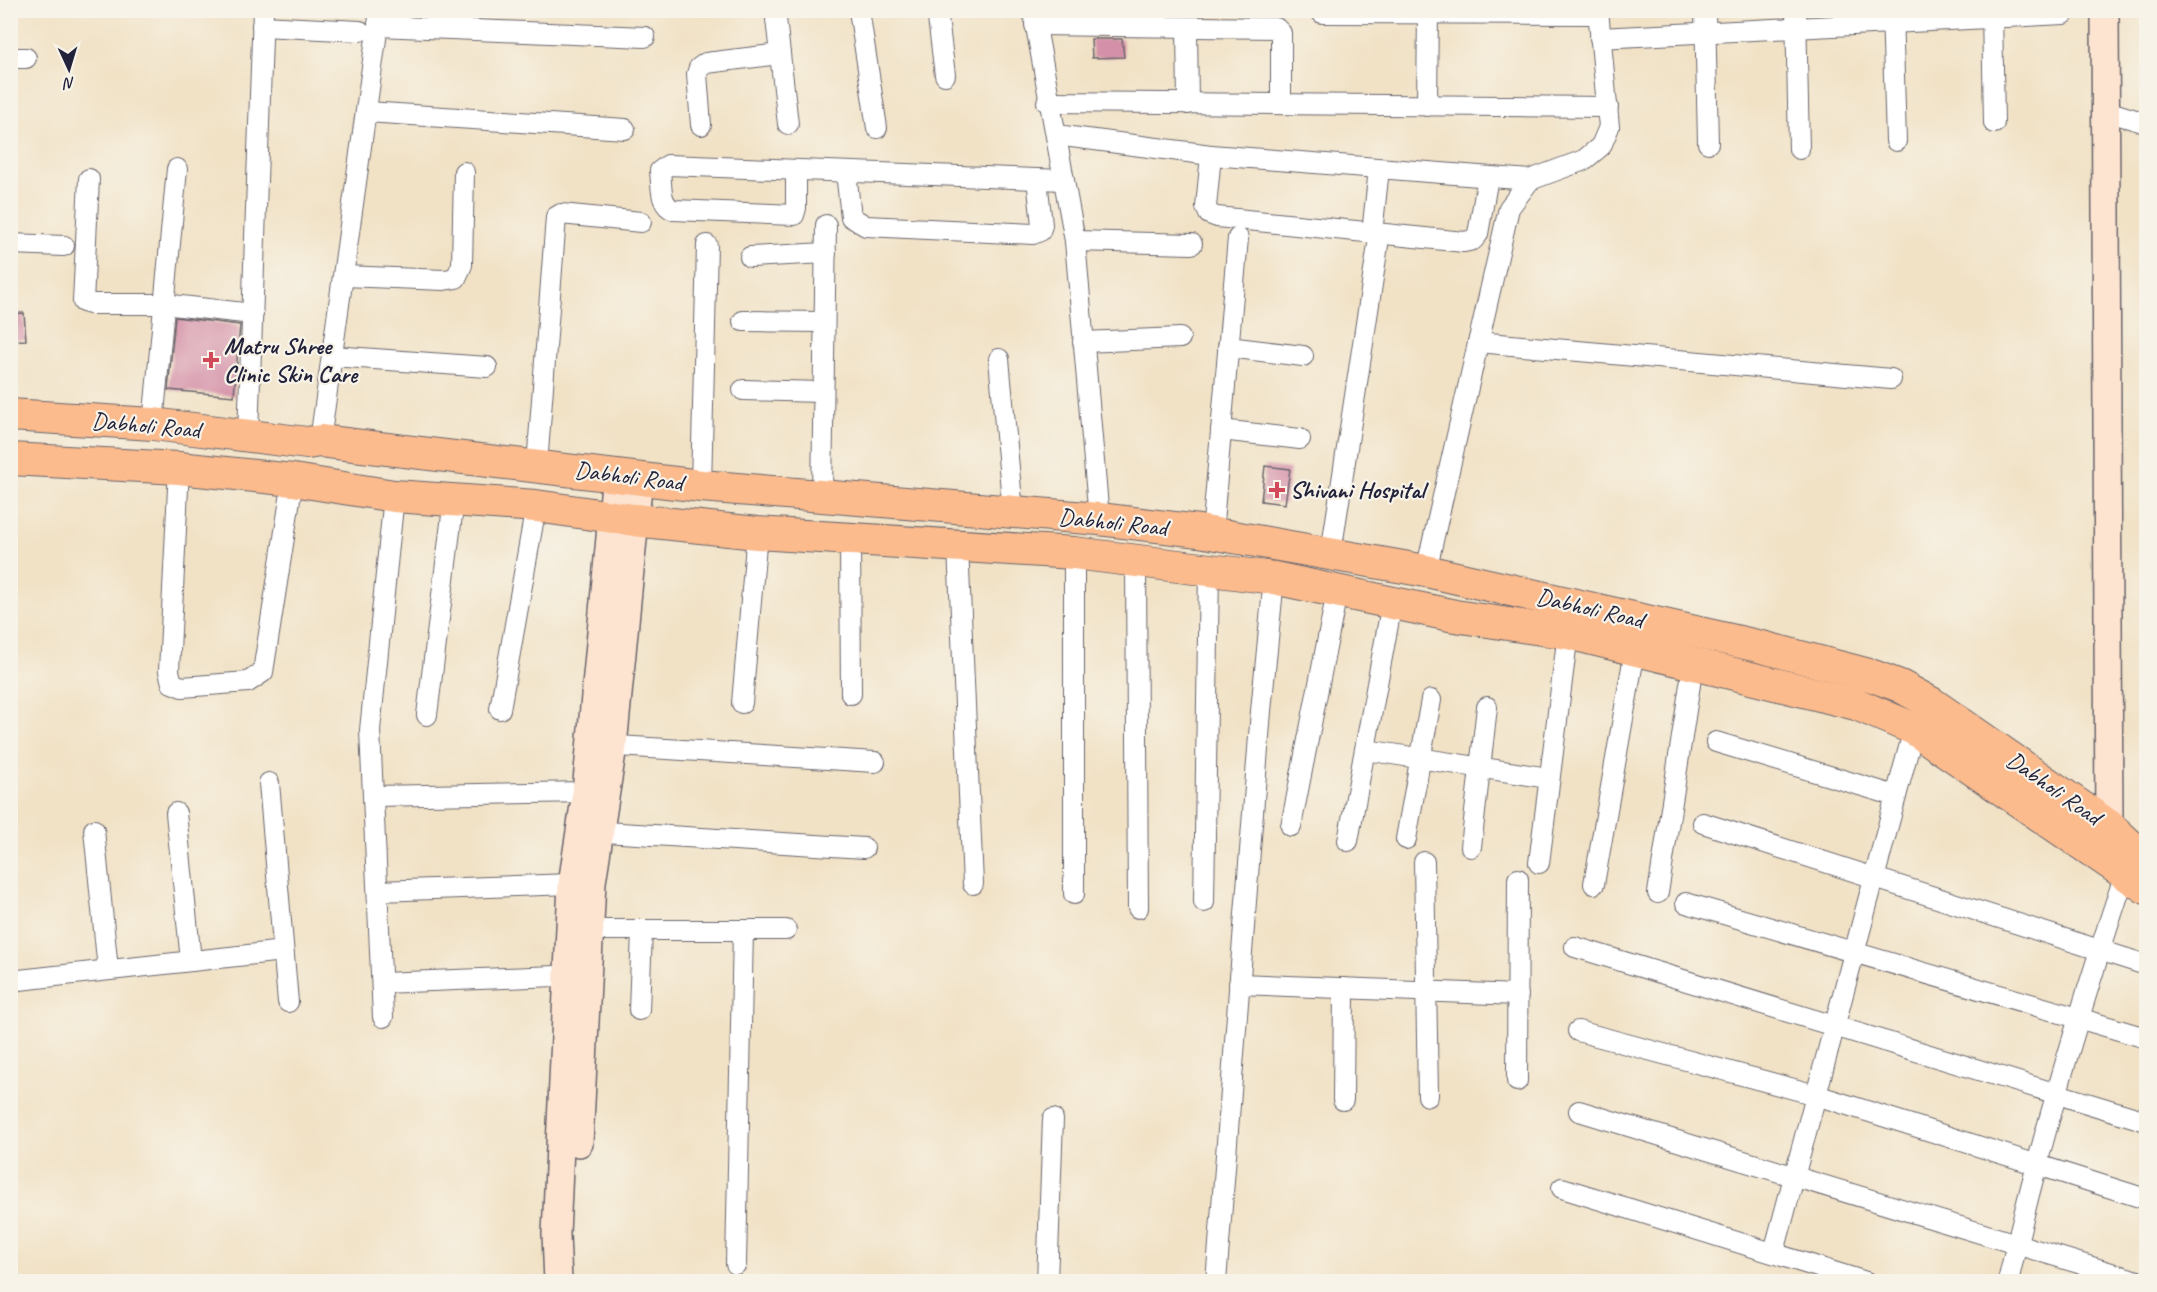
<svg xmlns="http://www.w3.org/2000/svg" width="2157" height="1292" font-family="Caveat,sans-serif">
<style>
.building{fill:#d490a8}
.lines{fill:none;stroke-linecap:round;stroke-linejoin:round}
.street-casing{stroke:#6a656c;stroke-width:22}
.secondary-casing{stroke:#6a656c;stroke-width:30}
.primary-casing{stroke:#6a656c;stroke-width:34}
.street{stroke:#fff;stroke-width:20}
.secondary{stroke:#fde4d1;stroke-width:27}
.primary{stroke:#fbbb8d;stroke-width:32}
.poi-dot{fill:#d1495b;stroke:#f7f3e8;stroke-width:2}
.labels{text-anchor:middle;stroke-width:4.5;stroke-linejoin:round;paint-order:stroke}
.poi-label{font-size:24px;font-weight:bold;fill:#22223b;stroke:#f7f3e8;text-anchor:start}
.street-label{font-size:24px;fill:#22223b;stroke:#f7f3e8}
</style>
<rect width="100%" height="100%" fill="#f7f3e8"/>
<filter id="ink" filterUnits="userSpaceOnUse"><feTurbulence type="fractalNoise" baseFrequency=".0167" numOctaves="2"/><feDisplacementMap in="SourceGraphic" scale="12" xChannelSelector="R" yChannelSelector="G"/><feConvolveMatrix kernelMatrix="1 2 1 2 8 2 1 2 1" color-interpolation-filters="sRGB"/></filter>
<filter id="wash" filterUnits="userSpaceOnUse"><feTurbulence type="fractalNoise" baseFrequency=".008" numOctaves="4" result="noise"/><feDisplacementMap in="SourceGraphic" scale="24" xChannelSelector="R" yChannelSelector="G"/><feGaussianBlur stdDeviation="1.35" result="paint"/><feColorMatrix in="noise" values="0 0 0 0 0 0 0 0 0 0 0 0 0 0 0 0 0 1.4 0 .05"/><feComposite in="paint" operator="in"/></filter>
<g filter="url(#wash)">
<rect width="100%" height="100%" fill="#f1e2c6"/>
<g id="blocks">
<g class="building">
<path d="M1091,39h31l2,18 -32,1z"/>
<path d="M24,313l2,27 -16,1v-27z"/>
<path d="M175,317l65,8 -6,71 -66,-6z"/>
<path d="M1265,466l25,3 -5,35 -24,-3z"/>
</g>
</g>
</g>
<g filter="url(#ink)">
<use href="#blocks" fill-opacity="0" stroke="#6a656c" stroke-width="1.5"/>
<g class="lines">
<defs>
<g id="street">
<path d="M775,10l13,114"/>
<path d="M859,10l18,118"/>
<path d="M937,10l8,65"/>
<path d="M1033,10l42,231 24,278"/>
<path d="M1705,10l3,133"/>
<path d="M1796,10l3,139"/>
<path d="M1992,10l2,113"/>
<path d="M1892,11l4,130"/>
<path d="M1322,13l277,1"/>
<path d="M1035,25l241,3 5,5v71"/>
<path d="M262,26l98,5"/>
<path d="M378,26l267,11"/>
<path d="M1187,27l1,77"/>
<path d="M1600,38l464,-24"/>
<path d="M10,58h16"/>
<path d="M1047,102l561,5"/>
<path d="M1427,106l1,-96"/>
<path d="M2106,111l40,12"/>
<path d="M367,112l258,17"/>
<path d="M701,125l-4,-51 2,-6 7,-5 74,-9"/>
<path d="M1056,135l155,20 319,25"/>
<path d="M1211,155l-5,52 3,7 8,3 247,25 9,-2 5,-6 10,-57"/>
<path d="M796,171v37l-2,7 -120,-5c-15,-5 -12,-25 -14,-39l8,-6 396,15"/>
<path d="M846,172l5,45 15,9 167,8 7,-3 2,-6 -5,-46"/>
<path d="M89,179l-6,123 7,2h73l90,10"/>
<path d="M1372,233l7,-64"/>
<path d="M1075,241l117,3"/>
<path d="M10,244l54,2"/>
<path d="M750,257l76,-4"/>
<path d="M344,276l100,4 12,-2 6,-13 2,-93"/>
<path d="M743,321l81,1"/>
<path d="M1083,342l97,-4"/>
<path d="M1478,342l413,37"/>
<path d="M1228,347l75,9"/>
<path d="M332,356l155,11"/>
<path d="M999,359l14,153"/>
<path d="M743,390l79,2"/>
<path d="M153,424l24,-255"/>
<path d="M1221,430l79,9"/>
<path d="M248,436l15,-426"/>
<path d="M320,441l60,-431"/>
<path d="M537,465l19,-248 5,-3 80,8"/>
<path d="M179,468l-10,203 3,12 10,4 66,-5 15,-10 30,-192"/>
<path d="M701,486l6,-241"/>
<path d="M822,495l4,-270"/>
<path d="M1212,534l26,-296"/>
<path d="M850,540l1,154"/>
<path d="M958,547l15,337"/>
<path d="M1331,553l47,-308"/>
<path d="M1136,563l2,345"/>
<path d="M1426,571l83,-363 21,-28 54,-20 17,-14 8,-19 -11,-117"/>
<path d="M742,703l15,-170"/>
<path d="M500,709l36,-203"/>
<path d="M427,715l27,-216"/>
<path d="M1716,742l180,54"/>
<path d="M602,745l273,17"/>
<path d="M1366,750l182,28"/>
<path d="M269,783l19,219"/>
<path d="M374,796l212,-4"/>
<path d="M176,813l15,148"/>
<path d="M1703,823l440,141"/>
<path d="M1291,826l46,-234"/>
<path d="M94,830l14,140"/>
<path d="M588,831l276,17"/>
<path d="M1406,839l25,-139"/>
<path d="M1348,841l44,-238"/>
<path d="M1471,847l16,-140"/>
<path d="M1424,862l4,234"/>
<path d="M1539,863l29,-230"/>
<path d="M1594,884l41,-234"/>
<path d="M378,891l194,-7"/>
<path d="M1658,893l35,-228"/>
<path d="M1074,894v-341"/>
<path d="M1204,902l5,-333"/>
<path d="M1686,903l460,135"/>
<path d="M576,930h210"/>
<path d="M1575,947l571,174"/>
<path d="M10,981l273,-30"/>
<path d="M382,983l198,-8"/>
<path d="M1239,984l279,11"/>
<path d="M639,1010l3,-79"/>
<path d="M383,1017l-13,-287 24,-234"/>
<path d="M1578,1031l238,64 330,104"/>
<path d="M1517,1081l1,-202"/>
<path d="M1343,1100l1,-112"/>
<path d="M1579,1111l562,171"/>
<path d="M1562,1188l304,94"/>
<path d="M1774,1252l140,-523"/>
<path d="M736,1264l7,-334"/>
<path d="M1047,1282l6,-163"/>
<path d="M1216,1282l45,-571 13,-133"/>
<path d="M2008,1282c31,-139 72,-273 117,-408"/>
</g>
<g id="secondary">
<path d="M2105,10l4,816"/>
<path d="M579,1143l13,-261 21,-136 26,-269"/>
<path d="M558,1282l-2,-48 16,-350 14,-92 30,-318"/>
</g>
<g id="primary">
<path d="M10,415l143,9 154,19 13,-2 381,45 398,33 100,12 227,40 336,76 111,29 27,10 31,17 178,123 37,34"/>
<path d="M10,459l169,9 114,12 101,16 142,10 98,14 123,13 317,20 200,25 181,38 113,17 288,71 58,25 232,159"/>
</g>
</defs>
<use href="#street" class="street-casing"/>
<use href="#secondary" class="secondary-casing"/>
<use href="#primary" class="primary-casing"/>
<use href="#street" class="street"/>
<use href="#secondary" class="secondary"/>
<use href="#primary" class="primary"/>
</g>
</g>
<g class="poi-dot">
<path d="M208 351h6v6h6v6h-6v6h-6v-6h-6v-6h6z"/>
<path d="M1274 481h6v6h6v6h-6v6h-6v-6h-6v-6h6z"/>
</g>
<g class="labels">
<g class="poi-label">
<text x="224" y="354">Matru Shree<tspan x="224" dy="28">Clinic Skin Care</tspan></text>
<text x="1290" y="498">Shivani Hospital</text>
</g>
<g class="street-label">
<text transform="translate(146 425) rotate(5)" y="8">Dabholi Road</text>
<text transform="translate(629 476) rotate(7)" y="8">Dabholi Road</text>
<text transform="translate(1113 522) rotate(6)" y="8">Dabholi Road</text>
<text transform="translate(1590 608) rotate(13)" y="8">Dabholi Road</text>
<text transform="translate(2054 788) rotate(35)" y="8">Dabholi Road</text>
</g>
</g>
<rect width="2157" height="1292" fill="none" stroke="#f7f3e8" stroke-width="36"/>
<g transform="translate(69 69) rotate(176)" stroke="#f7f3e8" stroke-width="4.5" paint-order="stroke">
<path d="M0-4.5L10 22L0 15L-10 22Z" fill="#22223b"/>
<text y="-9" font-size="16" font-weight="bold" text-anchor="middle" fill="#22223b">N</text>
</g>
</svg>
